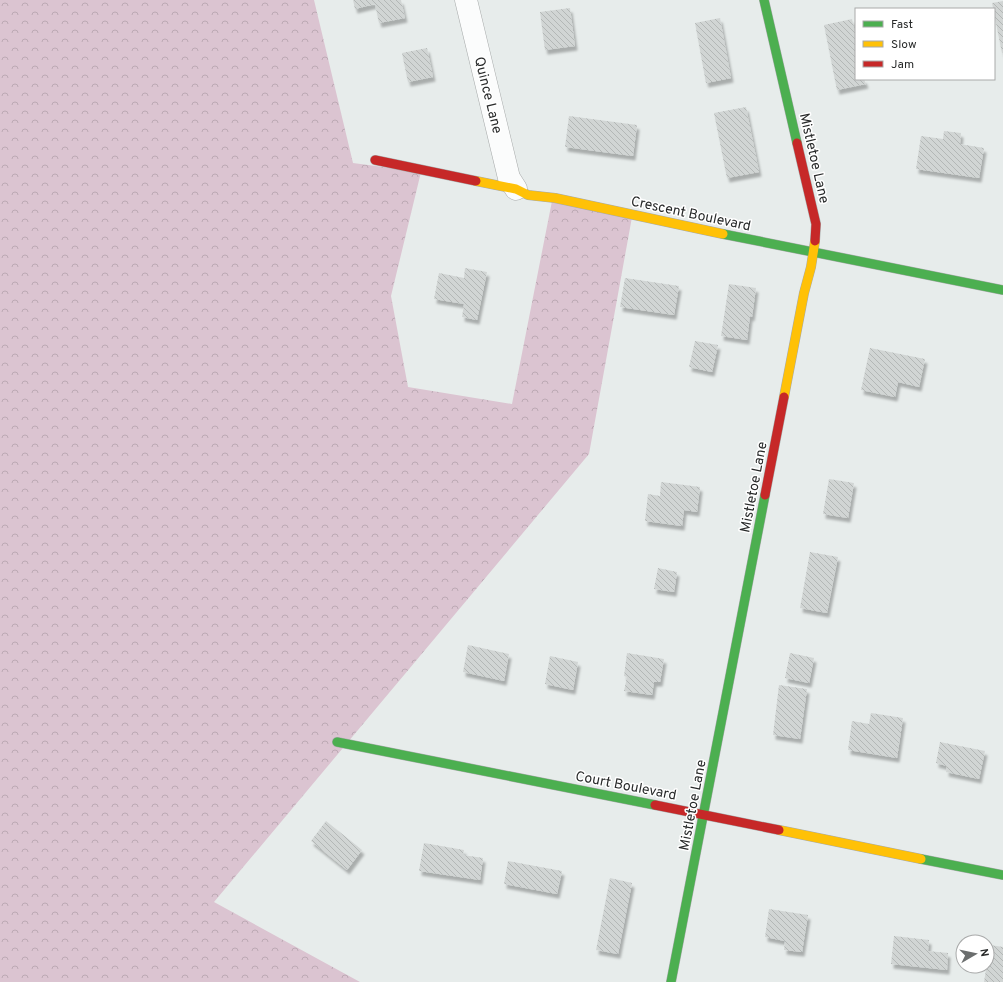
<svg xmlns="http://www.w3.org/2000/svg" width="1003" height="982" font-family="Overpass,sans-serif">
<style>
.forest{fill:url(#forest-crowns)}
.building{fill:url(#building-back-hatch);filter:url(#shadow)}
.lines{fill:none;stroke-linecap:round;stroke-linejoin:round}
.street-casing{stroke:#a7aaaa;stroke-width:23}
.fast-casing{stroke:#a7aaaa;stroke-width:10}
.slow-casing{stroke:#a7aaaa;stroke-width:10}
.jam-casing{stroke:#a7aaaa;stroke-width:10}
.street{stroke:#fbfcfc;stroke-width:22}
.fast{stroke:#4caf50;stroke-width:9}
.slow{stroke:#ffc107;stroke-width:9}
.jam{stroke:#c62828;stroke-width:9}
.labels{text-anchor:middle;stroke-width:3;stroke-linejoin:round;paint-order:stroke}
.street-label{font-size:14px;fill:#282a2a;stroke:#fff}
</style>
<defs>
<pattern id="forest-crowns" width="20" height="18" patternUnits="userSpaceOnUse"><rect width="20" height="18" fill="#dbc4d1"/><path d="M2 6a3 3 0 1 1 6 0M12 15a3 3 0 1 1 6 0" fill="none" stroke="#bca9b4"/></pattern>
<pattern id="building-back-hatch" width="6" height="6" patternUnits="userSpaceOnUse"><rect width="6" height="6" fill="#d1d5d4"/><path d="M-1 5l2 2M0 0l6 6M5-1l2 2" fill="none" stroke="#b3b7b6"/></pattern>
<filter id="shadow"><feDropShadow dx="2.5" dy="4.5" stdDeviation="1" flood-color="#0004"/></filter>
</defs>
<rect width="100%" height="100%" fill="#e7eceb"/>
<path class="forest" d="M0,0h314l39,163 68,9 -30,124 17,91 104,17 40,-203 80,16 -43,237 -375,448 146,80h-360z"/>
<g class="building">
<path d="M353,0h48l4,18 -26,5 -4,-19 -20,5z"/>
<path d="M1003,1v52h-1l-10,-50z"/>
<path d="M570,8l5,38 -30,4 -5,-38z"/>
<path d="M720,18l11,60 -25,5 -11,-60z"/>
<path d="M852,19l4,18v42h8l2,5 -29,6 -13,-65z"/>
<path d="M427,48l6,29 -25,5 -6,-29z"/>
<path d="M746,107l13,65 -32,6 -13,-65z"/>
<path d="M569,116l68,9 -4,31 -68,-9z"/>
<path d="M944,131l17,2 -1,11 24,4 -5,30 -63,-9 5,-33 22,3z"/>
<path d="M465,268l22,4 -10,48 -15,-3 2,-13 -30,-5 5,-26 25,5z"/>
<path d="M625,278l54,8 -5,29 -54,-8z"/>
<path d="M729,284l27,4 -4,29 -2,-1 -3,24 -26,-4z"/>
<path d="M695,341l23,4 -6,27 -23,-5z"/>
<path d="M870,348l55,11 -6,28 -21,-5 -3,15 -34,-7z"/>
<path d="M829,479l25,4 -6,35 -25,-4z"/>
<path d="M661,482l39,5 -3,25 -13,-2 -2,16 -37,-5 3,-27 12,2z"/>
<path d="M810,552l28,5 -11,56 -27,-5z"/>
<path d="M658,568l19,4 -3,20 -20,-3z"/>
<path d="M468,645l41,9 -5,27 -41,-9z"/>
<path d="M627,653l37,6 -4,23h-6l-2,13 -28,-4 3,-14 -3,-1z"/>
<path d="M790,653l24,5 -5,25 -24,-5z"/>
<path d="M550,656l28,6 -5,28 -28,-6z"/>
<path d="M779,685l28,4 -7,50 -27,-4z"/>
<path d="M871,713l32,5 -6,40 -49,-8 4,-29 17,3z"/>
<path d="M940,742l45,9 -6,28 -33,-7 1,-6 -11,-3z"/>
<path d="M326,821l36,29 -15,20 -36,-29z"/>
<path d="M424,843l40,7 -1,5 20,3 -3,22 -61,-9z"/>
<path d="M508,861l54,10 -5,23 -53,-10z"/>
<path d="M610,878l22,5 -14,71 -22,-4z"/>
<path d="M769,909l39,6 -6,37 -18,-2 1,-9 -20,-4z"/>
<path d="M894,936l35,4 -1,11 20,2 -1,17 -56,-6z"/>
<path d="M990,945l13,2v35h-19z"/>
</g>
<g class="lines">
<defs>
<path id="street" d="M466,0l43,178 7,11"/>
<g id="fast">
<path d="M764,0l33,143"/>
<path d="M723,234l280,56"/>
<path d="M337,742l318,63"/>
<path d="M921,859l82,16"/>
<path d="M671,982l94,-487"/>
</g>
<g id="slow">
<path d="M476,181l40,8 12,6 27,3 168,36"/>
<path d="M784,397l20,-104 7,-26 4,-26"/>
<path d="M779,830l142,29"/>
</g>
<g id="jam">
<path d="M797,143l19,81 -1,17"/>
<path d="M375,160l101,21"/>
<path d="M765,495l19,-98"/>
<path d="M655,805l124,25"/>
</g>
</defs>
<use href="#street" class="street-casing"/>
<use href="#fast" class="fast-casing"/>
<use href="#slow" class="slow-casing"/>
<use href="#jam" class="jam-casing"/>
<use href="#street" class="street"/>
<use href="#fast" class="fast"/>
<use href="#slow" class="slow"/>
<use href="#jam" class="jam"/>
</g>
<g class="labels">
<g class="street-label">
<text transform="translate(489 95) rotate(76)" y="5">Quince Lane</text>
<text transform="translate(815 158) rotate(77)" y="5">Mistletoe Lane</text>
<text transform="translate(691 213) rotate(12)" y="5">Crescent Boulevard</text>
<text transform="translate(753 487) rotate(-79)" y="5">Mistletoe Lane</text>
<text transform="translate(626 785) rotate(11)" y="5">Court Boulevard</text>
<text transform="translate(692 805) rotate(-79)" y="5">Mistletoe Lane</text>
</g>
</g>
<rect x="855" y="8" width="140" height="72" fill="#ffffff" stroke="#a9aaaa"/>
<rect x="863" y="21" width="20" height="6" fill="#4caf50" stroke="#a9aaaa"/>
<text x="891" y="28" font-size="12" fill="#282a2a">Fast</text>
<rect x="863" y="41" width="20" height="6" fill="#ffc107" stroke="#a9aaaa"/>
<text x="891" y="48" font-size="12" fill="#282a2a">Slow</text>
<rect x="863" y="61" width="20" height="6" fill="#c62828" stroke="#a9aaaa"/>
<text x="891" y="68" font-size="12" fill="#282a2a">Jam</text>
<g transform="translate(975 954) rotate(81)"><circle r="19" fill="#ffffff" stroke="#a9aaaa"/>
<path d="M0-3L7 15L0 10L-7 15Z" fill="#6b6e6e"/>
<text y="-6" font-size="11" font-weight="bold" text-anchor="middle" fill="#282a2a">N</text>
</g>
</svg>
